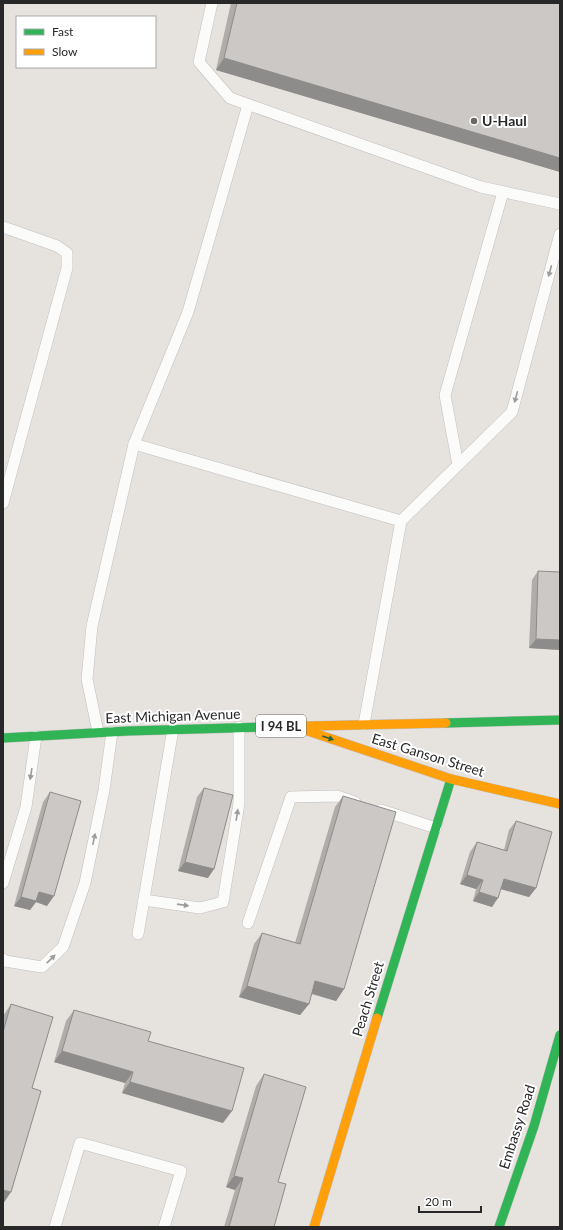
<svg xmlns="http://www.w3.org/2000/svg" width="563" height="1230" font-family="Lato,sans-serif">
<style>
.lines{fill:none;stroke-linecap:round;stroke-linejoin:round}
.lane-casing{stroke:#c0bfbf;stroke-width:12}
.fast-casing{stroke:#c0bfbf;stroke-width:10}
.slow-casing{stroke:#c0bfbf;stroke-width:10}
.lane{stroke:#fbfbfa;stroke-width:11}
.fast{stroke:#30b455;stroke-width:9}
.slow{stroke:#ff9f0a;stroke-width:9}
.wall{fill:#afaca9}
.shaded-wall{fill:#8e8c8a}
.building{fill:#cbc8c5;stroke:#8e8c8a}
.oneway{fill:#9c9c9c}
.oneway2{fill:#2b603a}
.poi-dot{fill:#6a6968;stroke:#fff;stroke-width:1.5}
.labels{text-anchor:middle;stroke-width:4;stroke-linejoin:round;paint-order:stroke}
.shield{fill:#fff;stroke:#686868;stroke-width:1}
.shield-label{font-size:13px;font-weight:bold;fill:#282828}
.poi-label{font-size:14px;font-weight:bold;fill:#282828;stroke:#fff;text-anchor:start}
.street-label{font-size:14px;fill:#282828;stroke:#fff}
</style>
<rect width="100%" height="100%" fill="#e6e2de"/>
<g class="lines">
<defs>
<g id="lane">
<path d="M212,3l-13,59 31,36 251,89 79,17"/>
<path d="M3,227l54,19 10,7v15l-64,235"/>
<path d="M134,444l54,-132 60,-207"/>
<path d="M458,465l-13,-70 58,-203"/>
<path d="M401,521l111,-109 48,-178"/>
<path d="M98,732l-11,-53 5,-53 42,-182 267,77 -37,203"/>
<path d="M381,810l55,18"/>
<path d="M3,883l23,-76 10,-71"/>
<path d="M144,900l56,8 23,-6 16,-99v-76"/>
<path d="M248,923l43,-126 46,-1 18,6"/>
<path d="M138,934l35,-205"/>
<path d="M3,959l2,2 37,6 21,-20 22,-64 19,-93 8,-58"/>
<path d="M55,1227l25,-84 101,28 -17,56"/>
</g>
<g id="fast">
<path d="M446,723l114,-3"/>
<path d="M3,738l125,-7 138,-4"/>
<path d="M377,1018l74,-239"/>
<path d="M499,1227l35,-101 26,-91"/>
</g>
<g id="slow">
<path d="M266,727l180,-4"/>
<path d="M296,727l155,52 109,25"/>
<path d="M314,1227l63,-209"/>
</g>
</defs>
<use href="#lane" class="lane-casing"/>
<use href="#fast" class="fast-casing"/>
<use href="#slow" class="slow-casing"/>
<use href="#lane" class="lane"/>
<use href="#fast" class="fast"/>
<use href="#slow" class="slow"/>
</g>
<g class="wall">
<path d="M231,3h329v169l-344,-102z"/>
<path d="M538,571l22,79 -31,-2 3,-68z"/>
<path d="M204,788l4,90 -30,-7 19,-74z"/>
<path d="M50,792l-3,114 -11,-4 -6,8 -16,-4 29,-104z"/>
<path d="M343,796l1,193 -8,12 -25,-7 -2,10 -9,11 -61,-18 15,-53 8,-11 33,10 40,-136z"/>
<path d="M516,821l20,67 -7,9 -28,-8 -9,18 -19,-6 3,-12 -16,-5 10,-32 7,-10 27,8 5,-20z"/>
<path d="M11,1004l21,84 -29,116v-188z"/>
<path d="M74,1010l74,31 75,82 -101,-30 3,-10 -71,-21 12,-41z"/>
<path d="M264,1074l14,108 -4,45h-50l11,-37 -9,-3 30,-101z"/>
</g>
<g class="shaded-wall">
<path d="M224,58l336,100v14l-344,-102z"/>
<path d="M536,639l24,1v10l-31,-2z"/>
<path d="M185,862l29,7 -6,9 -30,-7z"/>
<path d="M467,875l16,5 -7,9 -16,-5z"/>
<path d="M504,879l32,9 -7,9 -32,-9z"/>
<path d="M39,892l15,4 -7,10 -11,-4 -6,8 -16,-4 7,-9z"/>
<path d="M479,892l19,6 -6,9 -19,-6z"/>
<path d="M315,981l29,8 -8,12 -29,-9z"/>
<path d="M247,986l62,18 -9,11 -61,-18z"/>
<path d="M62,1051l71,21 -8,11 -71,-21z"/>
<path d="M130,1082l102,29 -9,12 -101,-30z"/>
<path d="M234,1176l9,2 -8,12 -9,-3z"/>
<path d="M3,1190l8,2 -8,12z"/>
</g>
<g class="building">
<path d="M237,3h323v155l-336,-100z"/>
<path d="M538,571l22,1v68l-24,-1z"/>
<path d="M204,788l29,7 -19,74 -29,-7z"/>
<path d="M50,792l31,9 -27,95 -15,-4 -3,9 -15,-4z"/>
<path d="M343,796l53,16 -52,177 -29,-8 -6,23 -62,-18 15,-53 38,11z"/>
<path d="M516,821l36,11 -16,56 -32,-9 -6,19 -19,-6 4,-12 -16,-5 10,-33 30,9z"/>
<path d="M11,1004l42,13 -21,71 9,3 -30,101 -8,-2v-158z"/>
<path d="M74,1010l77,22 -3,9 96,27 -12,43 -102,-29 3,-10 -71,-21z"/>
<path d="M264,1074l42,13 -28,95 8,2 -12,43h-45l14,-49 -9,-2z"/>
</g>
<defs><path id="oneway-solid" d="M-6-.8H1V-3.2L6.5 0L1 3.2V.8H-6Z"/></defs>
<g class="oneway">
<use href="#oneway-solid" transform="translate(550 271) rotate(105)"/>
<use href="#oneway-solid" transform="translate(516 397) rotate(105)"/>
<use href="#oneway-solid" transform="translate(31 774) rotate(99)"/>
<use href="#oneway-solid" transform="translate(237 815) rotate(-81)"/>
<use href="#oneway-solid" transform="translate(94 839) rotate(-78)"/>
<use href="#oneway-solid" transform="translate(183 905) rotate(8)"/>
<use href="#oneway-solid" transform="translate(51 959) rotate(-44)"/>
</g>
<use class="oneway2" href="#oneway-solid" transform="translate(328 738) rotate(19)"/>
<circle class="poi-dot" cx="474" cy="121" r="4"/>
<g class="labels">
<rect class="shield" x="256" y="715" width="50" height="22" rx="3"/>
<g class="shield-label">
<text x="281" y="731">I 94 BL</text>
</g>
<g class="poi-label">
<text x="482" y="126">U-Haul</text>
</g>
<g class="street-label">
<text transform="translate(173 716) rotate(-2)" y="5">East Michigan Avenue</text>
<text transform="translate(428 755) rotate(17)" y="5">East Ganson Street</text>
<text transform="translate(368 999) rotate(-73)" y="5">Peach Street</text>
<text transform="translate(517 1127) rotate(-72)" y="5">Embassy Road</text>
</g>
</g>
<rect width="563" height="1230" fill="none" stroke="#282828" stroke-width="8"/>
<rect x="16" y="16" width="140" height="52" fill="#ffffff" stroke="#a9a9a9"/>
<rect x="24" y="29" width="20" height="6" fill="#30b455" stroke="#a9a9a9"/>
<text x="52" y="36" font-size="12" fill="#282828">Fast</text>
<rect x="24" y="49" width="20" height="6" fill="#ff9f0a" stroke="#a9a9a9"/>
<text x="52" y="56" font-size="12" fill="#282828">Slow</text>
<path d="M419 1206v6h62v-6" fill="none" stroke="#282828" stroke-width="2"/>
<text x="425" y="1206" font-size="12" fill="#282828" stroke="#ffffff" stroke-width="3" paint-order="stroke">20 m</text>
</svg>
